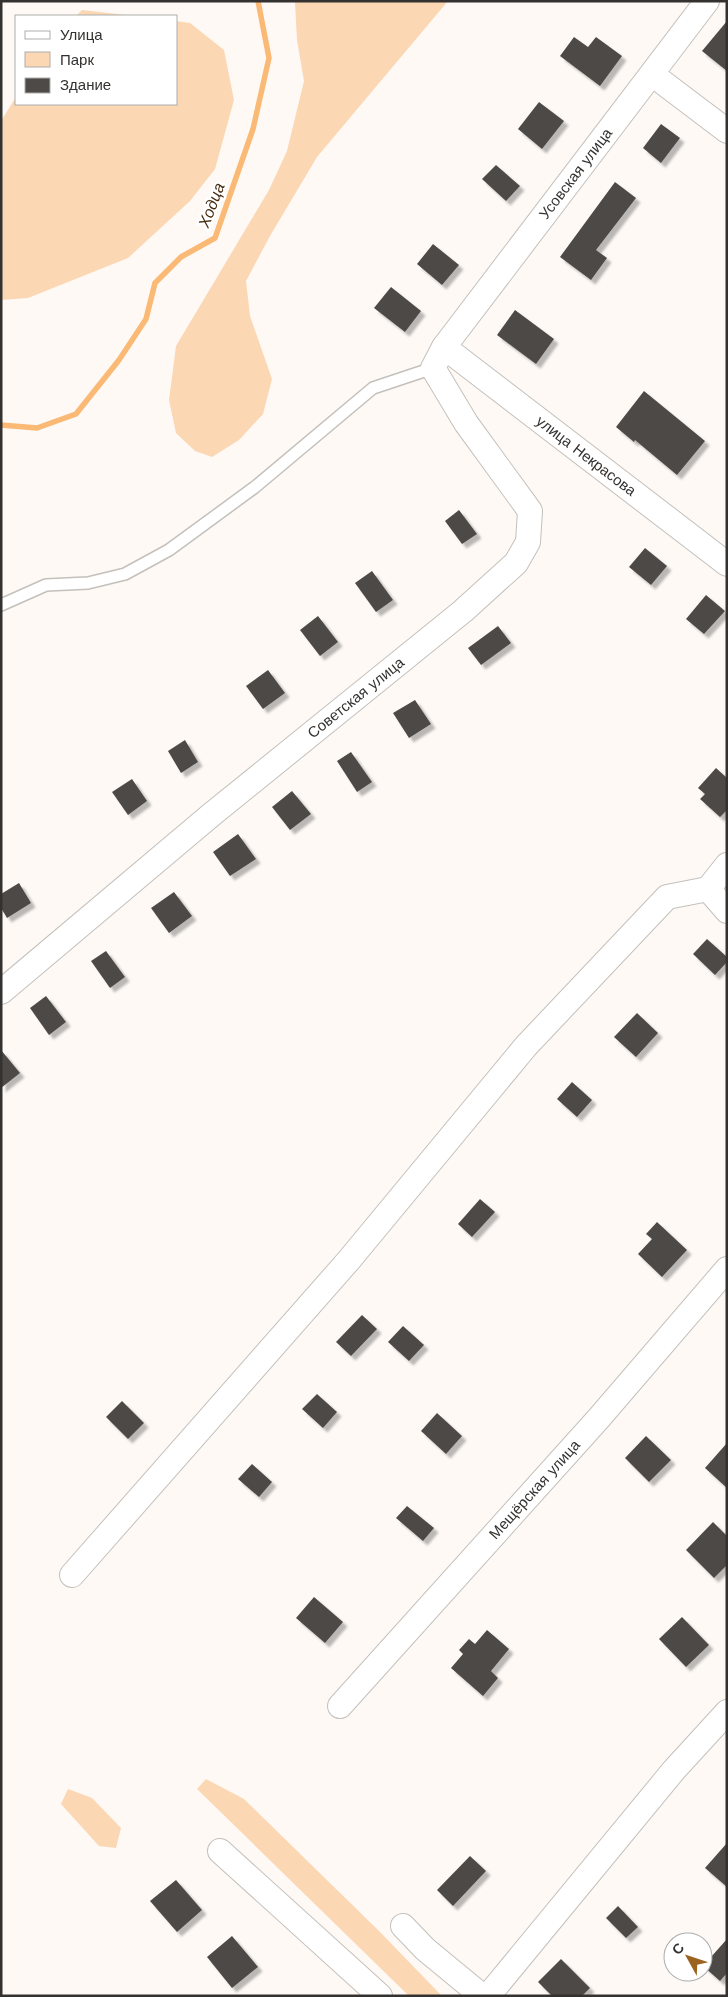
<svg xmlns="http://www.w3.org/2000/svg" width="728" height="1997" font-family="'Work Sans',sans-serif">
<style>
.green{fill:#fbd7b4}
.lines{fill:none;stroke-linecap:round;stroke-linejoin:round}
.stream{stroke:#fab975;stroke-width:5.5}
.building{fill:#4e4a47;filter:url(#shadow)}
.service-casing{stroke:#c4c0bc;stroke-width:14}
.minor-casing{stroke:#c4c0bc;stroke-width:26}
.service{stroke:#fff;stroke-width:11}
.minor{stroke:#fff;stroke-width:24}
.labels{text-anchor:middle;stroke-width:5;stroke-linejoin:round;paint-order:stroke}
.street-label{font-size:15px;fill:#343230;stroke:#fff}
.water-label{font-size:16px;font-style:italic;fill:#442a0d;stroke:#fff}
</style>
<defs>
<filter id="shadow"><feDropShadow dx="4.5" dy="4.5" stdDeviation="1" flood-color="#0004"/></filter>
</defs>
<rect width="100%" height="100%" fill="#fef9f5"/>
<g class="green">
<path d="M448,1l-131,156 -47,79 -24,45 4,35 22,63 -9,35 -24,26 -27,17 -17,-6 -19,-18 -7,-33 7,-54 93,-156 18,-39 17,-70 -7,-41 -2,-38z"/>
<path d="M82,10l52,6h-58z"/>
<path d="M176,21l14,2 34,27 10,50 -19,69 -25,32 -62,57 -100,40 -27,2v-179l15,-24v7h160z"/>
<path d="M206,1779l38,20 135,132 63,65h-33l-212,-207z"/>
<path d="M68,1789l24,9 29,30 -5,20 -17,-2 -38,-42z"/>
</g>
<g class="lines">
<path class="stream" d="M1,425l36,3 39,-14 43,-54 27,-41 9,-36 26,-26 34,-19 38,-109 16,-71 -11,-57"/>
</g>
<g class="building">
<path d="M727,21v50l-25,-20z"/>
<path d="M574,37l14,10 8,-10 26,19 -22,30 -40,-30z"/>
<path d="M539,102l25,19 -22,28 -24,-20z"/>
<path d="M661,124l19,14 -19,25 -18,-15z"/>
<path d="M496,165l24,21 -14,15 -24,-22z"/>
<path d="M615,182l21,16 -40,52 11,8 -16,22 -31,-23z"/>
<path d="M433,244l26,21 -17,20 -25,-21z"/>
<path d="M391,287l30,24 -16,21 -31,-24z"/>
<path d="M515,310l39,29 -18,25 -39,-29z"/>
<path d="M644,391l61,50 -28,34 -42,-35 -1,2 -18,-15z"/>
<path d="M459,510l18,24 -15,10 -17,-23z"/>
<path d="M645,548l22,18 -16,19 -22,-18z"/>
<path d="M372,571l21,29 -17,12 -21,-29z"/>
<path d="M706,595l19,16 -21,23 -18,-15z"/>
<path d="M318,616l20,26 -18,14 -20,-26z"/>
<path d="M498,626l13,17 -30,22 -13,-17z"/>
<path d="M268,670l17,23 -22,16 -17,-23z"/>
<path d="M415,700l16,24 -22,14 -16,-25z"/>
<path d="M185,740l13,22 -17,11 -13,-22z"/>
<path d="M351,752l21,30 -15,10 -20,-31z"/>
<path d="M716,768l11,10v32l-7,7 -20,-18 5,-5 -7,-6z"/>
<path d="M132,779l15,22 -19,14 -16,-23z"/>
<path d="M292,791l19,23 -21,16 -18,-23z"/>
<path d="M238,834l18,25 -26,17 -17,-24z"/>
<path d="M19,883l12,20 -24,15 -6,-10v-14z"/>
<path d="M174,892l18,24 -23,17 -18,-25z"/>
<path d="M707,939l20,18v5l-12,13 -22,-21z"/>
<path d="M106,951l19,26 -15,11 -19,-27z"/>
<path d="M46,996l20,26 -17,13 -19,-27z"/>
<path d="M637,1013l21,20 -22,24 -22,-20z"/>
<path d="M1,1050l19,23 -19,15z"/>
<path d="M572,1082l20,18 -15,17 -20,-18z"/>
<path d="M480,1199l15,13 -23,25 -14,-13z"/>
<path d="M657,1222l30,28 -25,27 -24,-23 14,-15 -6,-5z"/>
<path d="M362,1315l15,14 -26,27 -15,-14z"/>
<path d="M403,1326l21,19 -15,16 -21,-19z"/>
<path d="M317,1394l20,18 -14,16 -21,-19z"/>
<path d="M122,1401l22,22 -16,16 -22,-22z"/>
<path d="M437,1413l25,23 -16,18 -25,-23z"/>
<path d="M646,1436l25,24 -22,22 -24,-24z"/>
<path d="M727,1443v45l-22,-20z"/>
<path d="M252,1464l20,18 -13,15 -21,-18z"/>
<path d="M407,1506l27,22 -11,13 -27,-23z"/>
<path d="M713,1522l14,14v29l-13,13 -28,-28z"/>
<path d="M314,1597l29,25 -18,21 -29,-25z"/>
<path d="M682,1617l27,28 -23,22 -27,-28z"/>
<path d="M487,1630l22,19 -18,22 7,7 -15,18 -32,-28 12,-14 -4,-4 10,-11 6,5z"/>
<path d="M727,1843v44l-22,-19z"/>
<path d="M470,1856l16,15 -33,35 -16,-16z"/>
<path d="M176,1880l26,30 -25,22 -27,-31z"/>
<path d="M618,1906l20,21 -12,11 -20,-20z"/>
<path d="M232,1936l26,31 -26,21 -25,-31z"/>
<path d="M727,1939v34l-7,8 -17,-15z"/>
<path d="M561,1959l29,29 -8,8h-30l-14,-14z"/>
</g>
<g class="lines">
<defs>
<path id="service" d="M1,605l45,-20 42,-2 37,-9 44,-24 86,-63 118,-99 60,-20"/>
<g id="minor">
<path d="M653,75l74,56"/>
<path id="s1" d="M444,347l283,217"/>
<path d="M708,889l19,22"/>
<path id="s2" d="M1,992l210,-177 252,-204 53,-48 12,-21 2,-31 -64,-88 -33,-55 11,-21 263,-346"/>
<path d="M72,1575l277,-315 177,-214 141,-149 41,-8 19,-24"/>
<path id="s3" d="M340,1706l259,-288 128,-149"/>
<path d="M220,1851l160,145"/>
<path d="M403,1926l22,23 57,47"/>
<path d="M488,1996l186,-226 53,-58"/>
</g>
</defs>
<use href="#service" class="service-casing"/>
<use href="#minor" class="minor-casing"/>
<use href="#service" class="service"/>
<use href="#minor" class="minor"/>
</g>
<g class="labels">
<g class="street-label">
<text dy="5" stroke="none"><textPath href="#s2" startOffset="1140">Усовская улица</textPath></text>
<text dy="5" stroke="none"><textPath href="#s1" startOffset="179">улица Некрасова</textPath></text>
<text dy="5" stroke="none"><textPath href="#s2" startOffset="461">Советская улица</textPath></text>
<text dy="5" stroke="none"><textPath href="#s3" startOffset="291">Мещёрская улица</textPath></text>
</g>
<g class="water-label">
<text transform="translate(211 205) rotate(-69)" y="6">Ходца</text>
</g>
</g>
<rect width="728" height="1997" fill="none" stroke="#343230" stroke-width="5"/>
<rect x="15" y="15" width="162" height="90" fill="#ffffff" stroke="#aeadac"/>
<rect x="25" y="31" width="25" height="8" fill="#ffffff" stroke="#aeadac"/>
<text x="60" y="40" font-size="15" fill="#343230">Улица</text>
<rect x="25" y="52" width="25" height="15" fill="#fbd7b4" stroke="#aeadac"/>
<text x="60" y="65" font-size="15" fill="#343230">Парк</text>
<rect x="25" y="78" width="25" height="15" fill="#4e4a47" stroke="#aeadac"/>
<text x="60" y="90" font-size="15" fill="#343230">Здание</text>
<g transform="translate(688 1957) rotate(310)"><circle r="24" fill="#ffffff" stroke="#aeadac"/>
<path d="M0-4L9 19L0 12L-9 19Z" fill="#9b631f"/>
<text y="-8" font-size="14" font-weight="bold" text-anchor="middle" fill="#343230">С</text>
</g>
</svg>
